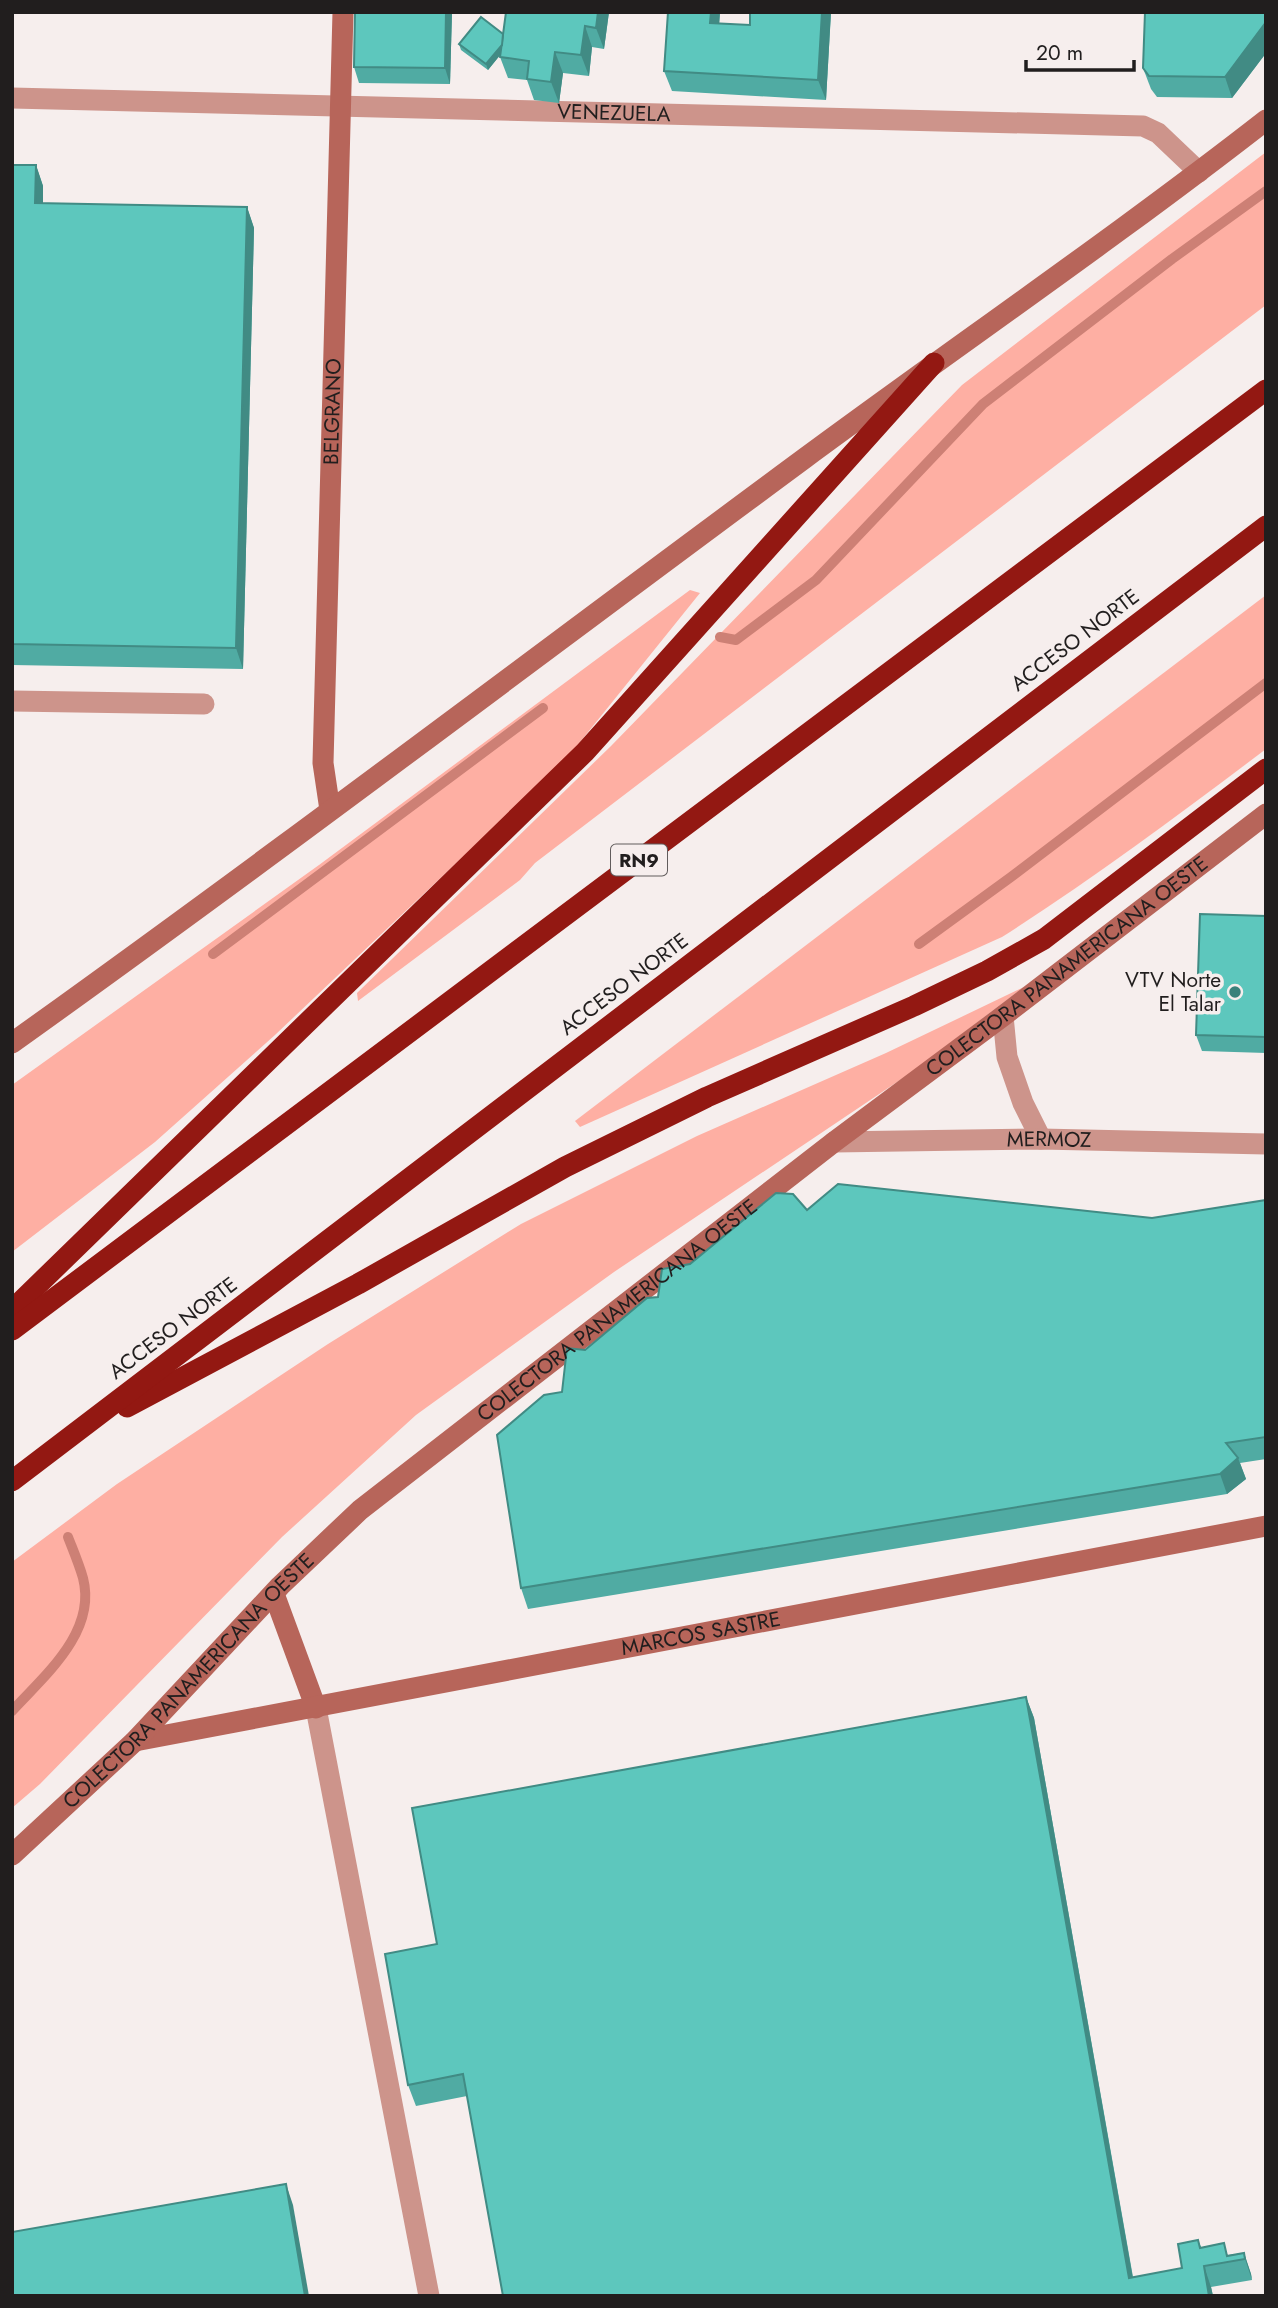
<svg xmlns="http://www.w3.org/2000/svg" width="1278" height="2308" font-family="Jost,sans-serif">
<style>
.green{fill:#feafa3}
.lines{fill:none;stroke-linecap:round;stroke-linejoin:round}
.stream{stroke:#cd8075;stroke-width:10}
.lane{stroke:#cd948b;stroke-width:21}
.street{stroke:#cd948b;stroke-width:21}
.secondary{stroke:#b7655a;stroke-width:21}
.highway{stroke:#931812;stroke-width:21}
.wall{fill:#50aba3}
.shaded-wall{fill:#418b84}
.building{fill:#5dc7bd;stroke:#418b84;stroke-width:2}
.poi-dot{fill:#3a817b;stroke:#f6eeed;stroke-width:2.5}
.labels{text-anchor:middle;stroke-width:7;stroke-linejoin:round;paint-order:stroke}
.shield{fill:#f6eeed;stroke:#615c5c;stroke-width:2}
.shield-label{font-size:19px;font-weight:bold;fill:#211e1e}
.street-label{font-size:21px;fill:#211e1e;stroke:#f6eeed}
.poi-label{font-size:21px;fill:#211e1e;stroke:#f6eeed;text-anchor:end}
</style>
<rect width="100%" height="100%" fill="#f6eeed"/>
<g class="green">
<path d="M1266,152v153l-731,558 -15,17 -162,121 -1,-8 254,-247 351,-361z"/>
<path d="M690,590l10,3 -132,164 -293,278 -120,107 -143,110v-167l307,-220z"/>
<path d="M1266,595v154c-86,65 -173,130 -264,188l-422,190 -5,-6z"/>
<path d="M1024,987l-115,87 -295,198 -198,143 -134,122 -242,247 -28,24v-246l105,-78 211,-140 193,-120 176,-88 189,-83z"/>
</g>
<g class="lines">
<g class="stream">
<path d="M720,637l16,3 80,-60 167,-176 189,-145 94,-68"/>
<path d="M919,944l92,-67 255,-194"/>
<path d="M213,954l330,-246"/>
<path d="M12,1711c33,-36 85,-79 71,-133 -4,-14 -10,-28 -15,-41"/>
</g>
<g class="lane">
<path d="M12,701l192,3"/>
<path d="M316,1708l113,588"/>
</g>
<g class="street">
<path id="s1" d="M12,98l1131,28 15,7 41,39"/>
<path d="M1003,1016l4,41 16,46 18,36"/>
<path id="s2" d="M834,1142l207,-3 225,5"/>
</g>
<g class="secondary">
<path id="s3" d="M330,810l-7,-47 20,-751"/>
<path d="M12,1043c267,-191 529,-390 793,-585 153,-113 311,-221 461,-338"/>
<path d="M274,1594l42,114"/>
<path id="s4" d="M135,1741l1131,-215"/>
<path id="s5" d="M12,1855l123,-114 145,-155 80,-76 474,-368 169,-126 263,-202"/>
</g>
<g class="highway">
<path d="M12,1310l573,-558 349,-389"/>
<path d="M12,1330l1254,-940"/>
<path d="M127,1407l231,-123 207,-117 142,-70 207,-91 73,-35 57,-32 222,-170"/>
<path d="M12,1481l1254,-955"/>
</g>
</g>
<g class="wall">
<path d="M355,12h97l-2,72 -91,-1 -5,-16z"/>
<path d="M609,12l-5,37 -12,-2 -3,29 -26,-3 -4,30 -25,-3 -7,-20 -19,-2 -8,-21v-2l-12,15 -27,-20 -2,-6 44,-10z"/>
<path d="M720,12l-1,11 31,2v-13h81l-5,88 -154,-9 -8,-20z"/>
<path d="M1266,12v41l-34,45 -75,-1 -6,-8 -8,-21z"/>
<path d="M12,165h24l7,21v17l204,4 7,21 -11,441 -231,-4z"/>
<path d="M1266,916v137l-64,-2 -6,-16z"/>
<path d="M1266,1200v259l-26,4 6,16 -19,15 -699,115 -7,-21 41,-196 23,-42 73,-53 32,-33 117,-54 345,8z"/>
<path d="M1026,1697l8,21 99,559 49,-9 16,-28 3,7 27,8 16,-2 7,21 1,6 -41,7 2,9h-710l-36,-200 -51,10 -8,-21 29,-141z"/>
</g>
<g class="shaded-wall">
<path d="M446,12h6l-2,72 -5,-16z"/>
<path d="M598,12h11l-5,37 -8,-21z"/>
<path d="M711,12h9l-2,32 -8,-21z"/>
<path d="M822,12h9l-5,88 -8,-20z"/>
<path d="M1266,22v31l-34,45 -7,-21z"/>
<path d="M585,26l7,21 -3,29 -8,-21z"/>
<path d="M508,37l2,6 -22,27 -2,-6z"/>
<path d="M555,52l8,21 -4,30 -8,-21z"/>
<path d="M36,165l7,21v37l-8,-20z"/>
<path d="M247,207l7,21 -11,441 -7,-21z"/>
<path d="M1238,1458l8,21 -19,15 -7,-20z"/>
<path d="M1026,1697l8,21 102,578 -7,-18z"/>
<path d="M286,2184l7,21 16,91h-4z"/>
<path d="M1244,2253l7,21 1,6 -7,-21z"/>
<path d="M1204,2266l7,21 2,9h-4z"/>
</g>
<g class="building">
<path d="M355,12h91l-1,56 -91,-1z"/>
<path d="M506,12h92l-2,16 -11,-2 -4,29 -26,-3 -4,30 -24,-3 2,-18 -29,-4z"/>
<path d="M668,12h43l-1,11 40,2v-13h72l-4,68 -154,-9z"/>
<path d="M1145,12h121v10l-41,55 -76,-1 -6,-8z"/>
<path d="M481,17l22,17 -1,11 -16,19 -27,-20z"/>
<path d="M12,165h24l-1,38 212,4 -11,441 -224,-4z"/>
<path d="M1200,914l66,2v121l-70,-2z"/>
<path d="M838,1184l314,34 114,-18v237l-40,6 12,15 -18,16 -699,114 -24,-153 47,-40 18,-3 5,-44 18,2 62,-52 11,-1 4,-28 28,-5 86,-71 17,1 14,16z"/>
<path d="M1026,1697l103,581 53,-10 -4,-24 20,-4 2,8 24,-5 3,13 17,-3 1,6 -41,7 5,30h-706l-40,-222 -55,11 -23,-131 52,-10 -25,-136z"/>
<path d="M286,2184l19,112h-293v-64z"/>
</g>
<circle class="poi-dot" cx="1235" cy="992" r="7"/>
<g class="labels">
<rect class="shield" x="611" y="844.5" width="56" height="31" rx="5"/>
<g class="shield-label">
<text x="639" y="867">RN9</text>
</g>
<g class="street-label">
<text dy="7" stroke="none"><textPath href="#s1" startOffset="602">VENEZUELA</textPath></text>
<text dy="7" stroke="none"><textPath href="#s3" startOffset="399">BELGRANO</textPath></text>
<text transform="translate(1075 640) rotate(-37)" y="7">ACCESO NORTE</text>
<text dy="7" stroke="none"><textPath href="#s5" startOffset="1382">COLECTORA PANAMERICANA OESTE</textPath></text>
<text transform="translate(624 984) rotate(-37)" y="7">ACCESO NORTE</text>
<text dy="7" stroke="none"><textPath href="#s2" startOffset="215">MERMOZ</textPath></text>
<text dy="7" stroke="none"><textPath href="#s5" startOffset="816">COLECTORA PANAMERICANA OESTE</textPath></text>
<text transform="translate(173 1328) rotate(-37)" y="7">ACCESO NORTE</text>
<text dy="7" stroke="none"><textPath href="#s4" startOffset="576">MARCOS SASTRE</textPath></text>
<text dy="7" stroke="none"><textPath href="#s5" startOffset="248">COLECTORA PANAMERICANA OESTE</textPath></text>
</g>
<g class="poi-label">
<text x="1221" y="987">VTV Norte<tspan x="1221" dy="24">El Talar</tspan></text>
</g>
</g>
<rect width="1278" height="2308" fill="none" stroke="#211e1e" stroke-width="28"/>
<path d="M1026 60v10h108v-10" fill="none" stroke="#211e1e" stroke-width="3.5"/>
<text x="1036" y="60" font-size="21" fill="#211e1e" stroke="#f6eeed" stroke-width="5" paint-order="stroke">20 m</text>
</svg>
